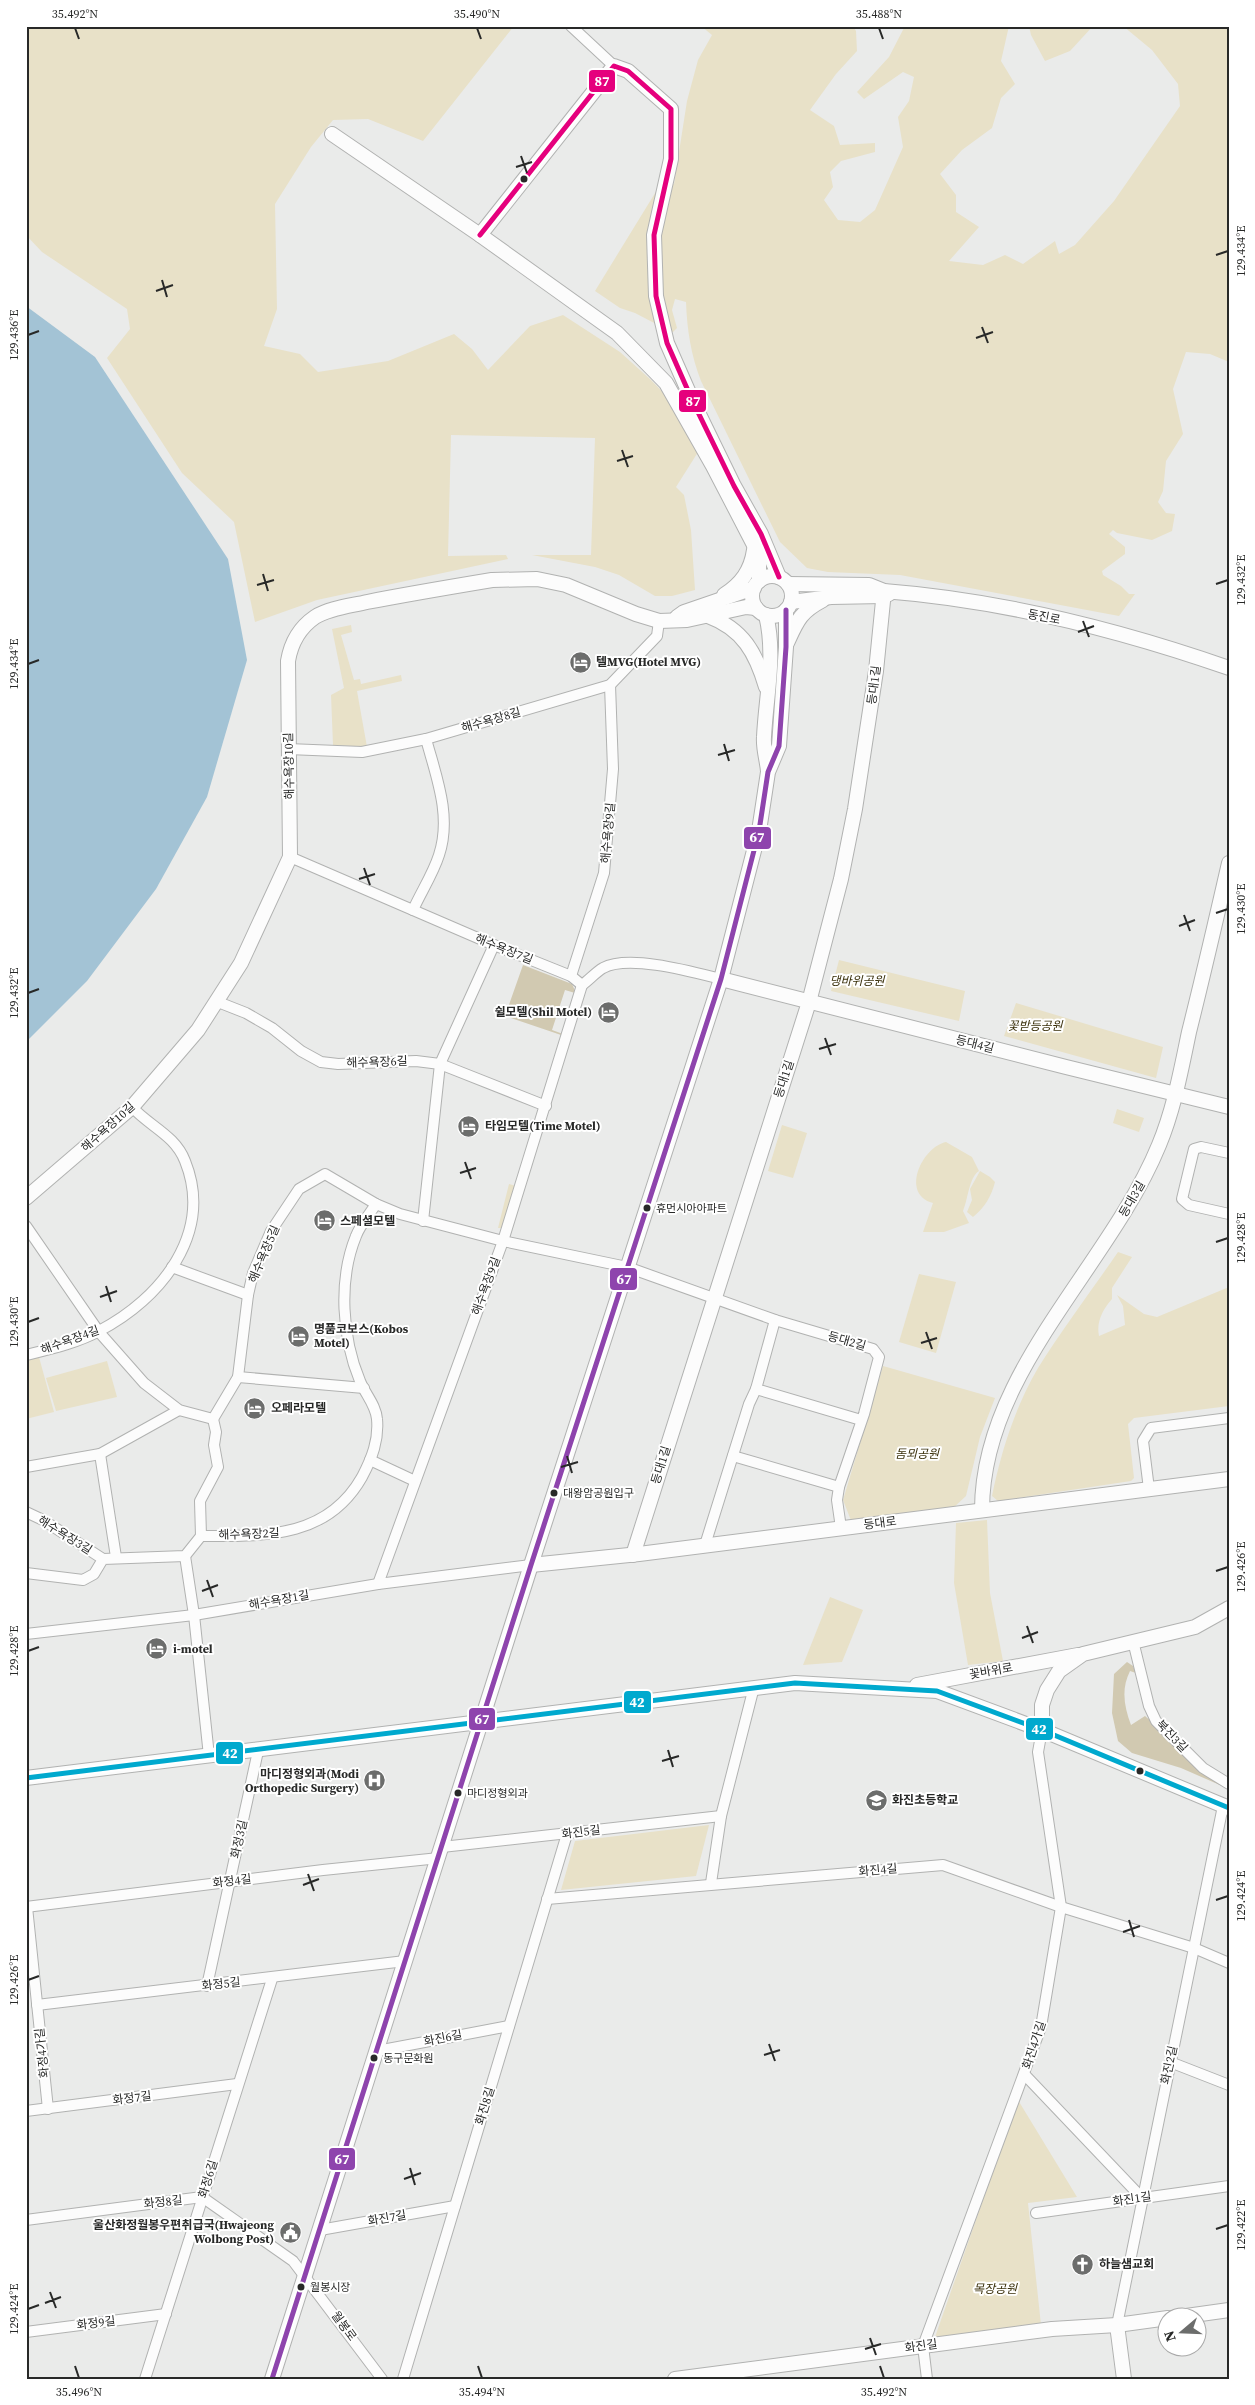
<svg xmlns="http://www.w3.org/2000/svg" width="1255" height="2405" font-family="'Source Serif 4','Noto Sans KR',serif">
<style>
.green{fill:#e8e1c8}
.forest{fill:#d1c9b1;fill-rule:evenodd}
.water{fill:#a3c3d5}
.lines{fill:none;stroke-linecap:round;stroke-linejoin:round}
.street-casing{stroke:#b1b2b1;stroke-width:12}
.secondary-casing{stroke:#b1b2b1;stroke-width:16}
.street{stroke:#fcfcfc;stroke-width:10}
.secondary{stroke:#fcfcfc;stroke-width:14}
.bus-1-casing{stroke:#fff;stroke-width:9}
.bus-2-casing{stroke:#fff;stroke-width:9}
.bus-3-casing{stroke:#fff;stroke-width:9}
.bus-1{stroke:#8e44ad;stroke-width:5}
.bus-2{stroke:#00a9ce;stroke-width:5}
.bus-3{stroke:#e5007d;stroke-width:5}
.ticks{fill:none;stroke:#282928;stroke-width:2}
.bus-dot{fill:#282928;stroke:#fff;stroke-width:2}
.labels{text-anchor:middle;stroke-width:4;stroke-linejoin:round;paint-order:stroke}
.bus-label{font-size:11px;fill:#282928;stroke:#fff;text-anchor:start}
.street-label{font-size:12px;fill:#282928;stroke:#fff}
.poi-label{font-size:12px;font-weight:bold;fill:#282928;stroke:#fff;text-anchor:start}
.park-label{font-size:12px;font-style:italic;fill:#392f0a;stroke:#fff}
.line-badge{stroke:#fff;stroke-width:2}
.badge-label{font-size:14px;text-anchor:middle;font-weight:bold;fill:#fff}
.neatline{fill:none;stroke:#282928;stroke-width:2}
.ticks-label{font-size:12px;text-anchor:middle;fill:#282928}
</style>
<rect width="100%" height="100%" fill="#eaebea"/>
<g class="green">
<path d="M26,26h488l-91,115 -55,-22 -35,1 -22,27 -36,57 2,105 -13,37 36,8 18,18 70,-11 66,-27 18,15 16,21 42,-44 33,-11 57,37 31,28 29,30 20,39 -24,38 8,8 7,35 4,60 -23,6h-17l-36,-21 -24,-8 -63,-12h59l4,-117 -144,-3 -3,121 58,-1 2,4 -191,41 -62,22 -21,-100 -52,-49 -75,-115 23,-29 -3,-20 -85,-57 -16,-17z"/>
<path d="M701,26h152l3,5 1,20 -21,23 -26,36 24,16 6,19 35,-2v9l-34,9 -11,11 3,15 -9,13 14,20 22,2 15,-12 28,-63 -5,-30 11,-16 5,-24 -11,-5 -39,27 -7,-7 32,-35 16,-31h104l-8,35 14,23 -14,14 -9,30 -30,22 -22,24 16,21v17l23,15 -30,34 34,4 22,-10 18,9 32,-23 4,13 16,-9 39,-44 66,-95 -2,-22 -26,-34 -29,-24h106v336l-19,-8 -24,-2 -13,37 10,45 -17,27 -3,30 -5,11 8,11 9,1 -3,17 -20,9 -35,-7 -4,-3 -4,4 16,13v7l-23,17 1,4 18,11 8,8h6l-16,22 -219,-41 -72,-3 -21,-4 -27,-26 -79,-161c-10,-26 -14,-51 -15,-79l-11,-3 -3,11 5,18 -4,4h-9l-6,-7 -23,-12 -15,-5 -25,-17 65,-106 14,-1 13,-83 11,-41 14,-25z"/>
<path d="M1029,26h64l-23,25 -25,10 -14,-26z"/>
<path d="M351,625l1,7 -11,3 13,45 6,-1 1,5 40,-9 1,6 -45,10 10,56 -34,-2 -2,-50 13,-7 -12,-59z"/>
<path d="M839,960l126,31 -6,30 -128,-30z"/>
<path d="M1016,1003l147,44 -7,31 -152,-42z"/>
<path d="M1117,1109l27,9 -5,14 -26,-9z"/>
<path d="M782,1125l25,8 -14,45 -25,-7z"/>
<path d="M946,1142l26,15 7,14c-10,6 -11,29 -16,40l6,12 -25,9h-21l10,-29c-33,-9 -11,-56 13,-61z"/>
<path d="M980,1171l10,6 5,5c-4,15 -10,25 -22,35l-6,-5 5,-12 -2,-11z"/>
<path d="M509,1184l7,2 -14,42h-4z"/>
<path d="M1118,1252l14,5 -20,31v11c-9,10 -16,23 -13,37l26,-11 -2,-19 -6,-11 27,19 13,3 72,-30v119l-95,12 -6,6 6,54 -3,3 -133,20 -6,-5c9,-44 23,-89 46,-128 25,-40 54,-78 80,-116z"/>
<path d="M919,1274l37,8 -20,71 -37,-11z"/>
<path d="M39,1357l15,55 -28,7v-59z"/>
<path d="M107,1361l10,36 -61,14 -10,-33z"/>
<path d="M883,1366l112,32 -15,39 -14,59 -13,12 -101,15 -9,-23z"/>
<path d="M987,1520l3,73 13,68 -35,4 -14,-82 2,-60z"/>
<path d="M830,1597l33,13 -21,52 -39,3z"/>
<path d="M709,1825l-13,51 -135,14 14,-49z"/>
<path d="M1018,2100l59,97 -49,6 13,122 -106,12z"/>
</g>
<g class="forest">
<path d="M523,965l49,19 4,9 -12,43 -59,-20zM565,990l10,3 -12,41 -11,-4z"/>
<path d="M1127,1662l6,4 3,7 -6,-2c-9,18 -6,35 1,54l14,-9 84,73 -48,-21 -49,-15 -14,-12 -6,-28 2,-39z"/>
</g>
<path class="water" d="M26,306l69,51 133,202 19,101 -40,137 -51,92 -69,92 -61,61z"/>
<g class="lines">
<defs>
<g id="street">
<path d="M571,26l43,40"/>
<path d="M288,749l74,3 64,-13 184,-54 47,-49 2,-15"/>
<path d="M290,857l204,88 77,31 11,9c7,-5 14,-13 21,-17 26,-14 90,4 118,11"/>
<path d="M413,910c8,-18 20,-36 26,-55 13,-39 -3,-79 -13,-116"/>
<path d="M571,976l33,-103 9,-104 -3,-84"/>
<path d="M218,1002l28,11 26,15 29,23 20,11 17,2 78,-3 24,3 106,42"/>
<path d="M1229,1153l-28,-6 -7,2 -12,50 7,6 40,9"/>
<path d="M423,1221l17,-157 54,-119"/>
<path d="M26,1226l73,106 45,51 35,27 34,9"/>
<path d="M172,1267l76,28"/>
<path d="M26,1355c24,-6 51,-12 73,-24 62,-32 115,-98 86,-170 -10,-26 -36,-35 -53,-54"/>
<path d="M238,1377l126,11"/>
<path d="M756,1389l105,31"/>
<path d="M213,1419l25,-42 10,-82 5,-22 18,-42 28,-42 26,-15 51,30 24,10 103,27 124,26 148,53 98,29 6,8 -15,57 -25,73 -2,13 4,28"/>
<path d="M100,1454l16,103"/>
<path d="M733,1456l106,31"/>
<path d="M370,1460l45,21"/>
<path d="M26,1467l74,-13 79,-44"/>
<path d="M1149,1489l-6,-48 8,-13 78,-10"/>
<path d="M26,1512l17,8 60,39"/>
<path d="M201,1536c63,0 126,3 161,-59 10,-19 17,-37 15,-58 -1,-14 -12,-25 -17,-38 -18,-43 -22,-101 -4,-145 4,-11 13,-21 20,-32"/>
<path d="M201,1536l-1,-35 18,-34 -4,-22 2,-13 -3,-13"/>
<path d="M705,1545l44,-141 7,-15 19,-69"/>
<path d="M185,1556l9,59 15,141"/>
<path d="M26,1573l57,7 11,-6 9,-15 82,-3 16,-20"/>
<path d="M378,1584l125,-343 79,-256"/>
<path d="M26,1634l168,-19 184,-31 153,-19"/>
<path d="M1133,1641l16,65 7,15 47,47 26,16"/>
<path d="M442,1847l279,-31"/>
<path d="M711,1883l10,-67 33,-129"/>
<path d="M547,1899l396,-34 118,42 133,41 35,15"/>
<path d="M26,1907l297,-37 116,-12"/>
<path d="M27,1907l21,202"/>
<path d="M207,1986l51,-235"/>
<path d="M37,2005l368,-44"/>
<path d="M377,2051l132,-25"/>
<path d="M1170,2062l59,23"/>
<path d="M1024,2074l118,124"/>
<path d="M26,2111l211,-27"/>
<path d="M1036,2213l193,-27"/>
<path d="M26,2220l176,-23 91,64 89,118"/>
<path d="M320,2230l135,-24"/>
<path d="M1117,2325l106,-519"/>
<path d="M26,2332l140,-18"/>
<path d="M145,2379l127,-400"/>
<path d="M403,2379l164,-545"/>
<path d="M927,2379l-4,-33 118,-319 20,-120 -23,-155 4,-22"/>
</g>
<g id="secondary">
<path d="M332,134l148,101 137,98 49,50 47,83 41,79 5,18v18"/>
<path d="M480,235l134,-169 14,5 43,38v50l-17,76 2,61 11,47 26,59 41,84 27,48 18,43"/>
<circle cx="772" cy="596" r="20"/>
<path d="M788,584l81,1 15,6c115,9 236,39 345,77"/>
<path d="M724,595c17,-11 27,-24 30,-45"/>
<path d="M791,602l40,-5 52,-1 6,-2"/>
<path d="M766,615c10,41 0,80 -2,122 -1,11 3,23 4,34"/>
<path d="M708,616c35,13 48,37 58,71"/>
<path d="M677,617l7,-5 70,-24"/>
<path d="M787,643c10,-22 13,-31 36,-43"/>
<path d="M721,979l345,88 163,40"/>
<path d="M26,1198l106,-91 66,-77 43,-67 49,-106 -2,-196c3,-18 11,-33 27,-44 15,-9 35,-11 52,-15 41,-8 83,-15 125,-22l45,-1 29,6 70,29 23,7 28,-1 59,-13 10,1"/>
<path d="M982,1510c0,-138 127,-243 177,-365 15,-36 22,-75 30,-113 14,-56 27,-112 40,-169"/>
<path d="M633,1555l176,-553 32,-123 14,-70 21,-138 8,-80"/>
<path d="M531,1565l108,-11 590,-75"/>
<path d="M917,1685l161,-30"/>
<path d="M1042,1730v-25l5,-15 12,-19 24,-17 112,-27 34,-19"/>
<path d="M26,1778l769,-95 142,8 105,39 187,78"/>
<path d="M1172,2318l57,-8"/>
<path d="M1117,2325l7,54"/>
<path d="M272,2379l259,-814 190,-586 38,-148 9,-59 11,-26 7,-99v-37"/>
<path d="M675,2379l377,-50 65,-4 51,-7"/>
</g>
</defs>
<use href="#street" class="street-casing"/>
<use href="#secondary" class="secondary-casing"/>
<use href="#street" class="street"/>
<use href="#secondary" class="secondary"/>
<defs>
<path id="bus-1" d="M272,2379l259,-814 190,-586 38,-148 9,-59 11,-26 7,-99v-37"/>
<path id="bus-2" d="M26,1778l769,-95 142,8 105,39 187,78"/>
<path id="bus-3" d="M480,235l134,-169 14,5 43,38v50l-17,76 2,61 11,47 26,59 41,84 27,48 18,43"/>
</defs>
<use href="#bus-1" class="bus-1-casing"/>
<use href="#bus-2" class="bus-2-casing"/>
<use href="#bus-3" class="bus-3-casing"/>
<use href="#bus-1" class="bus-1"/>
<use href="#bus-2" class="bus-2"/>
<use href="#bus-3" class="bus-3"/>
</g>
<path class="ticks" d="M75,28l4,11M477,28l4,11M879,28l4,11M521,156l6,17M516,167l16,-5M1216,255l12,-4M162,280l5,17M156,291l17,-6M982,327l6,16M28,335l11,-4M976,338l17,-6M622,450l6,17M617,461l16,-5M263,574l5,17M1216,584l12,-4M257,585l17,-5M1083,621l6,16M1078,632l16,-6M28,664l11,-4M724,744l5,17M718,755l17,-5M364,868l6,17M359,879l16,-5M1216,913l12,-4M1184,915l6,16M1179,926l16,-6M28,993l11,-4M825,1038l6,17M819,1049l17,-5M465,1162l6,17M460,1173l16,-5M1216,1242l12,-4M106,1286l5,16M100,1297l17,-6M28,1322l11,-4M926,1332l6,17M921,1343l16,-5M567,1456l5,17M561,1467l17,-5M1216,1571l12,-4M207,1580l6,17M202,1591l16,-6M1027,1626l6,17M1022,1638l16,-6M28,1651l11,-4M668,1750l5,17M662,1761l17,-5M308,1874l6,17M303,1885l16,-6M1216,1900l12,-4M1129,1920l5,17M1123,1932l17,-6M28,1980l11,-4M769,2044l6,17M764,2055l16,-5M410,2168l5,17M404,2179l17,-6M1216,2229l12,-4M50,2292l6,16M45,2303l16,-6M28,2309l11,-4M870,2338l6,17M865,2349l16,-5M75,2366l4,12M478,2366l4,12M880,2366l4,12"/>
<defs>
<symbol id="hotel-disc" viewBox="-11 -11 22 22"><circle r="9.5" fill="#6c6d6c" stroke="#fff"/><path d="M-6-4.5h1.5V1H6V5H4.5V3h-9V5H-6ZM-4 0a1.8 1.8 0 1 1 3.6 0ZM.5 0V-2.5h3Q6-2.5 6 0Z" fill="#fff"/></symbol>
<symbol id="hospital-disc" viewBox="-11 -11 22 22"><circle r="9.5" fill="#6c6d6c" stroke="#fff"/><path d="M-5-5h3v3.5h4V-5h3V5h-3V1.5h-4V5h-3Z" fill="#fff"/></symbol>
<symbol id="school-disc" viewBox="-11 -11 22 22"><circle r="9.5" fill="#6c6d6c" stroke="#fff"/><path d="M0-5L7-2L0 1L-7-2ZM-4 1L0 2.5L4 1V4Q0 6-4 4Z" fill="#fff"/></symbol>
<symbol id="civic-disc" viewBox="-11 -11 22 22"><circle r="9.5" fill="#6c6d6c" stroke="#fff"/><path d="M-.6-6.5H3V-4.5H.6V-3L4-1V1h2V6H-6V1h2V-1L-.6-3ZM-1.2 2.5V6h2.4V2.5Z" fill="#fff"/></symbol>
<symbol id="church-disc" viewBox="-11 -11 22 22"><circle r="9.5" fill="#6c6d6c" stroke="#fff"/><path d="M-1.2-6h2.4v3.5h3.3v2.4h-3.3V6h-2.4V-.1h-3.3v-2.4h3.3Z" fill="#fff"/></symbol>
</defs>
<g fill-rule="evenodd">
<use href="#hotel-disc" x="568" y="650" width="25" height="25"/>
<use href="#hotel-disc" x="596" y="1000" width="25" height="25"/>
<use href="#hotel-disc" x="456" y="1114" width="25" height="25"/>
<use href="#hotel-disc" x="312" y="1208" width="25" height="25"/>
<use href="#hotel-disc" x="286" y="1324" width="25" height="25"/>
<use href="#hotel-disc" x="242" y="1396" width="25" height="25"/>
<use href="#hotel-disc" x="144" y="1636" width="25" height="25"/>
<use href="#hospital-disc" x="362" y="1768" width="25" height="25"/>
<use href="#school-disc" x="864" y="1788" width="25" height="25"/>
<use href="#civic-disc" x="278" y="2220" width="25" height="25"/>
<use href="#church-disc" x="1070" y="2252" width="25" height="25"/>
</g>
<g class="bus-dot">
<circle cx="524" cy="179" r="4.5"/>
<circle cx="647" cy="1208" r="4.5"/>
<circle cx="554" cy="1493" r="4.5"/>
<circle cx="1140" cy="1771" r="4.5"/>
<circle cx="458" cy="1793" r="4.5"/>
<circle cx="374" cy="2058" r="4.5"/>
<circle cx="301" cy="2287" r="4.5"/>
</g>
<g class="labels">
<g class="bus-label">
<text x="656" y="1212">휴먼시아아파트</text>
<text x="563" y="1497">대왕암공원입구</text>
<text x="467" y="1797">마디정형외과</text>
<text x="383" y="2062">동구문화원</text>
<text x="310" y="2291">월봉시장</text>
</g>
<g class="street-label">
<text transform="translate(1044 617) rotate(11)" y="4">동진로</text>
<text transform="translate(874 685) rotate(-83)" y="4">등대1길</text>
<text transform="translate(491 720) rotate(-16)" y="4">해수욕장8길</text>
<text transform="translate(289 766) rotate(-91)" y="4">해수욕장10길</text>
<text transform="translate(608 833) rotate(-85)" y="4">해수욕장9길</text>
<text transform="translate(504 949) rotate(22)" y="4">해수욕장7길</text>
<text transform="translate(975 1044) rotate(14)" y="4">등대4길</text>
<text transform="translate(377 1062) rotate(-2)" y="4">해수욕장6길</text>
<text transform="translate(784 1079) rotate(-72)" y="4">등대1길</text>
<text transform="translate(108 1127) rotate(-42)" y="4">해수욕장10길</text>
<text transform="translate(1132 1199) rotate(-60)" y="4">등대3길</text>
<text transform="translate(264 1254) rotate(-67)" y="4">해수욕장5길</text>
<text transform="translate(486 1286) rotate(-70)" y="4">해수욕장9길</text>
<text transform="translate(70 1340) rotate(-20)" y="4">해수욕장4길</text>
<text transform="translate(847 1341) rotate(16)" y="4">등대2길</text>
<text transform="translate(661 1465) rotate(-73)" y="4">등대1길</text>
<text transform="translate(880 1523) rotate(-7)" y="4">등대로</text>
<text transform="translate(249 1534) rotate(-2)" y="4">해수욕장2길</text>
<text transform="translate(65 1535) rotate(32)" y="4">해수욕장3길</text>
<text transform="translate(279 1600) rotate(-10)" y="4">해수욕장1길</text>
<text transform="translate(991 1671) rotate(-10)" y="4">꽃바위로</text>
<text transform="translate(1172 1736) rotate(46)" y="4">북진3길</text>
<text transform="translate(581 1832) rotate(-7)" y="4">화진5길</text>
<text transform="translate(239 1839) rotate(-78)" y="4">화정3길</text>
<text transform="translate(878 1870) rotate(-5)" y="4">화진4길</text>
<text transform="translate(232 1881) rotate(-7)" y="4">화정4길</text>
<text transform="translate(221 1984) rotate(-6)" y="4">화정5길</text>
<text transform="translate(443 2038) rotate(-11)" y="4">화진6길</text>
<text transform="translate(1034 2045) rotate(-72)" y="4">화진4가길</text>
<text transform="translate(42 2053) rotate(-96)" y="4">화정4가길</text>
<text transform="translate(1169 2065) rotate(-78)" y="4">화진2길</text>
<text transform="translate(132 2098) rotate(-7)" y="4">화정7길</text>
<text transform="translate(485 2106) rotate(-73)" y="4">화진8길</text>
<text transform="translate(208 2179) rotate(-73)" y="4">화정6길</text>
<text transform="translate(1132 2199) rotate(-8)" y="4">화진1길</text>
<text transform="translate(163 2202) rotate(-6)" y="4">화정8길</text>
<text transform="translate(387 2218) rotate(-10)" y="4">화진7길</text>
<text transform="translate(96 2323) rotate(-7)" y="4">화정9길</text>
<text transform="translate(344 2326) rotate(54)" y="4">월봉로</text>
<text transform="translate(921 2346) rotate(-8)" y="4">화진길</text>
</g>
<g class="poi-label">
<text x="596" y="666">텔MVG(Hotel MVG)</text>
<text x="592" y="1016" text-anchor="end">쉴모텔(Shil Motel)</text>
<text x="485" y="1130">타임모텔(Time Motel)</text>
<text x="340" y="1225">스페셜모텔</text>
<text x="314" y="1333">명품코보스(Kobos<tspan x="314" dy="14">Motel)</tspan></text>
<text x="271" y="1412">오페라모텔</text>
<text x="173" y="1653">i-motel</text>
<text x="359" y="1778" text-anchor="end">마디정형외과(Modi<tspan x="359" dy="14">Orthopedic Surgery)</tspan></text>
<text x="892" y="1804">화진초등학교</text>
<text x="274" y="2229" text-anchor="end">울산화정월봉우편취급국(Hwajeong<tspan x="274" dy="14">Wolbong Post)</tspan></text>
<text x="1099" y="2268">하늘샘교회</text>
</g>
<g class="park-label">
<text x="857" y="985">댕바위공원</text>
<text x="1035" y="1030">꽃받등공원</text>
<text x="917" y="1458">돔뫼공원</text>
<text x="995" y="2293">목장공원</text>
</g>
</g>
<g class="line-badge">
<rect x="588" y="69" width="28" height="24" rx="5" fill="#e5007d"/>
<rect x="678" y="389" width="29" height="24" rx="5" fill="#e5007d"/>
<rect x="743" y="826" width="29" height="24" rx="5" fill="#8e44ad"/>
<rect x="609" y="1267" width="29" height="24" rx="5" fill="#8e44ad"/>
<rect x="623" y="1690" width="29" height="24" rx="5" fill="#00a9ce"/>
<rect x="468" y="1707" width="28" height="24" rx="5" fill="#8e44ad"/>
<rect x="1025" y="1717" width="29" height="24" rx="5" fill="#00a9ce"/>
<rect x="215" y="1741" width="29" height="24" rx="5" fill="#00a9ce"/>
<rect x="328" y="2147" width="28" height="24" rx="5" fill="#8e44ad"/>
</g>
<g class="badge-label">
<text x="602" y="86">87</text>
<text x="693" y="406">87</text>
<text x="757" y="842">67</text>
<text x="624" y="1284">67</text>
<text x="637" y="1707">42</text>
<text x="482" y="1724">67</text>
<text x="1039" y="1734">42</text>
<text x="230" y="1758">42</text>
<text x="342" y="2164">67</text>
</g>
<rect width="1255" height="2405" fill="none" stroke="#ffffff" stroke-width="55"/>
<g transform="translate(1182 2332) rotate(251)"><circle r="24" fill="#ffffff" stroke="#a9a9a9"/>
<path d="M0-4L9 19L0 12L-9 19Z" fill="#6c6d6c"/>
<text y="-8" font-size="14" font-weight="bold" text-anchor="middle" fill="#282928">N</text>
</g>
<rect x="28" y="28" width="1200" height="2350" class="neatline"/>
<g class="ticks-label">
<text x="75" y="18">35.492°N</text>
<text x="477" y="18">35.490°N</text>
<text x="879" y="18">35.488°N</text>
<text transform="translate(1241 251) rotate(-90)" y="4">129.434°E</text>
<text transform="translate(14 335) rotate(-90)" y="4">129.436°E</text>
<text transform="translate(1241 580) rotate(-90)" y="4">129.432°E</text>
<text transform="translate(14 664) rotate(-90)" y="4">129.434°E</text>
<text transform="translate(1241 909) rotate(-90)" y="4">129.430°E</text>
<text transform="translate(14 993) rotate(-90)" y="4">129.432°E</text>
<text transform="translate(1241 1238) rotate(-90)" y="4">129.428°E</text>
<text transform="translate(14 1322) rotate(-90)" y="4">129.430°E</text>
<text transform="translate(1241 1567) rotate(-90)" y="4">129.426°E</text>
<text transform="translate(14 1651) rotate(-90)" y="4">129.428°E</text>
<text transform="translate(1241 1896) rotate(-90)" y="4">129.424°E</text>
<text transform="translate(14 1980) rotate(-90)" y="4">129.426°E</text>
<text transform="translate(1241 2225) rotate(-90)" y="4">129.422°E</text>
<text transform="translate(14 2309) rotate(-90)" y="4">129.424°E</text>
<text x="79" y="2396">35.496°N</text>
<text x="482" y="2396">35.494°N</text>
<text x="884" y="2396">35.492°N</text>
</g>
</svg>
